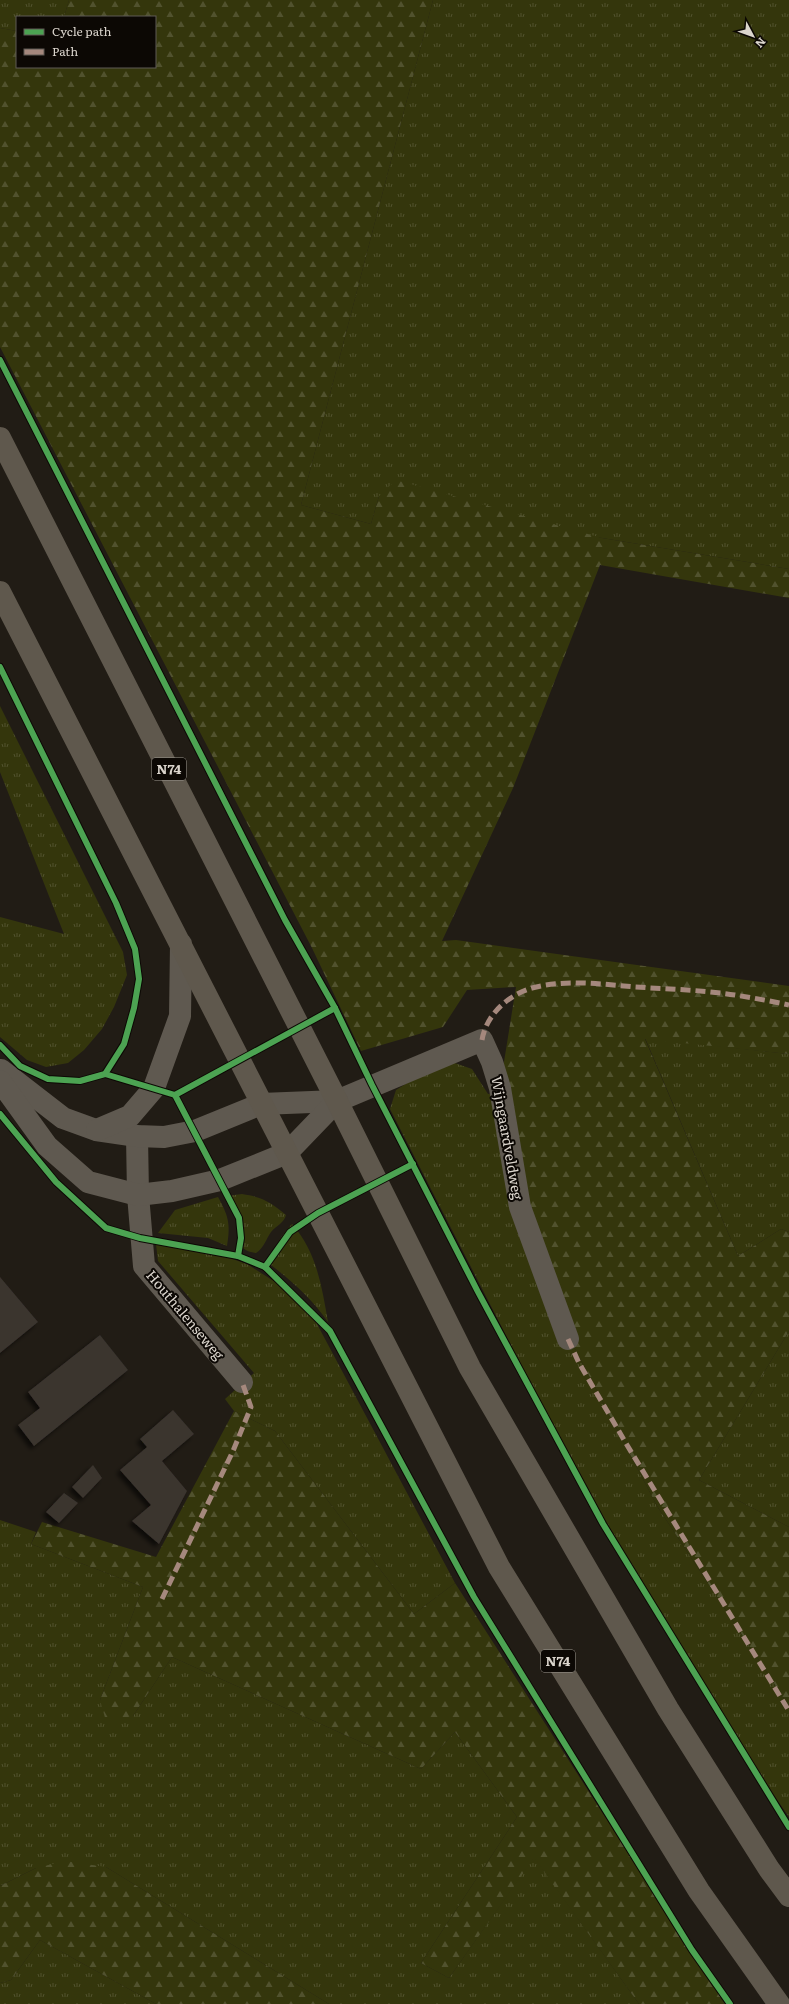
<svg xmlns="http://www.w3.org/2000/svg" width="789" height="2004" font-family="Literata,serif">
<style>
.grass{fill:url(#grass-tufts)}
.forest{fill:url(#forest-firs)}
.building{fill:#3a342f;filter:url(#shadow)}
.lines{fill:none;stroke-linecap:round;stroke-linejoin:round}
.minor{stroke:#5f5950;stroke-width:22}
.tertiary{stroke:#5f5950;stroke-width:22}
.trunk{stroke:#5f584d;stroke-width:22}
.quiet{stroke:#a5887d;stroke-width:5;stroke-dasharray:10 5;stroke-linecap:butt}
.cycleway-casing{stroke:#0c0804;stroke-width:8}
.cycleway{stroke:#4ca352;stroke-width:6}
.labels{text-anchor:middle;stroke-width:4;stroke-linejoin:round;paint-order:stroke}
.shield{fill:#0c0804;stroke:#9d9891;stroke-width:1}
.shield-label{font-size:13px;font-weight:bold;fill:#dbd5cd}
.street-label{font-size:14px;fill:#dbd5cd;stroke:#0c0804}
</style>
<defs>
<pattern id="grass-tufts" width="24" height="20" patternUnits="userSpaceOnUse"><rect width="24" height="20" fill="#34360c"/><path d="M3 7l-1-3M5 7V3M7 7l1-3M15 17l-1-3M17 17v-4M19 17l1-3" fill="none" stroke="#51522e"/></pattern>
<pattern id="forest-firs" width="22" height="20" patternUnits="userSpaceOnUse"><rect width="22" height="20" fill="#34360c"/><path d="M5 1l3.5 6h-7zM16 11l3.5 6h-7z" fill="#51522e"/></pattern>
<filter id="shadow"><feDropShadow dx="-3.5" dy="3.5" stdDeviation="2" flood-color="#0009"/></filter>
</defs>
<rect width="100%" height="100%" fill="#211c15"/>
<g class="grass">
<path d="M0,0h69l-5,17h-47v14l-17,-3z"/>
<path d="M433,0h356v569l-187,-31 -223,-42 -8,28 -70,-19z"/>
<path d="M0,706l123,246 4,23 -13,32 -12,22 -18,21 -16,13 -22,4 -19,-7 -27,-23v-120l64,17 -64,-162z"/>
<path d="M645,1038l144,16v178l-8,-3 -43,27z"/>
<path d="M452,1062l20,7 16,25 11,-1 48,202 110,211 132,200v111l-39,-56 -175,-291 -185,-361 6,-19 19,-12z"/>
<path d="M242,1194c20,3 29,8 44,21 -2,8 -9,10 -15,17 -5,7 -7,16 -15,21 -24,-4 -13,-17 -17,-34 -2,-8 -8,-16 -12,-23z"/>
<path d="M218,1197c10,18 13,27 9,49l-19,-8 -50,-5 17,-23z"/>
<path d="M292,1224c25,28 30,64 36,98 -16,-23 -35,-40 -57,-57 1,-17 10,-29 21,-41z"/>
<path d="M156,1244l53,7 38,13 36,23 34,37 138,259 -41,31 -139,-183 -41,-20 -9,-12 29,-26 -96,-112z"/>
<path d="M789,1331v196l-90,-47z"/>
<path d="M0,1520l36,12 -5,12 112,43 -43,113 33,16 39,-59 249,112 34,-37 62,85 -96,146 28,15 85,-121 105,147h-310l-223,-137 -70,1 -36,18z"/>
<path d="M40,1940l116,64h-156v-21l11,-3z"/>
</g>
<g class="forest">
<path d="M69,0h364l-132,505 70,19 8,-28 17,-16 206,58 187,31v29l-189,-33 -87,223 -71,153 14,-1 333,46v68l-144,-15 93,217 43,-27 8,3v99l-90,149 90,47v179l-132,-200 -110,-211 -48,-202 17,-106 -49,3 -24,37 -82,24 -49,-103 -312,-601v-319l17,3v36h138v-50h-91z"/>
<path d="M234,1411l41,20 139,183 41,-31 270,421h-86l-105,-146 -85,120 -28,-15 96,-146 -62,-85 -34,37 -249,-112 -39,59 -27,5 -6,-21 43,-113 -112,-43 11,-22 114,35z"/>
<path d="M65,1861l41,6 223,137h-173l-116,-64 -29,40 -11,3v-97l36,-18z"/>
</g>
<g class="building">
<path d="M0,1277l38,45 -38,31z"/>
<path d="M100,1335l28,35 -94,76 -16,-21 22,-17 -12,-16z"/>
<path d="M173,1410l21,24 -32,27 25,30 -28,53 -27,-23 19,-16 -31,-35 27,-23 -7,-8z"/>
<path d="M93,1465l9,13 -19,20 -11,-11z"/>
<path d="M64,1493l14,10 -19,20 -13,-11z"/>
</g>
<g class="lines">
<g class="minor">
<path d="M337,1101l145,-61 10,22 8,26 20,119 48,132"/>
<path d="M137,1136l1,59 6,71 98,116"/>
</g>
<g class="tertiary">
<path d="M1,1070l62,48 33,12 41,6 27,1 31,-6 66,-27 76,-3"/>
<path d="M0,1081l47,65 41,36 50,13 34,-4 48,-11 67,-27 50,-52"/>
<path d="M97,1130l33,-14 24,-28 26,-72 1,-72"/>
</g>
<g class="trunk">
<path d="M0,438l337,663 133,267 198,341 101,160 20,27"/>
<path d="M0,592l499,975 200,324 80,113"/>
</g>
<g class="quiet">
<path d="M482,1040c4,-25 26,-45 50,-52 34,-9 69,-4 103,-1 33,2 67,3 100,8 18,3 36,6 54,10"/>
<path d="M568,1339l11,24 48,82 162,266"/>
<path d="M162,1599l71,-148 18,-44 -9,-25"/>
</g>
<defs>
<g id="cycleway">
<path d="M0,360l285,560 50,88 37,77 106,207 125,232 186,303"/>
<path d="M0,667l116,236 19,46 4,30 -5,29 -10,36 -19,30 -25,7 -32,-2 -28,-13 -20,-21"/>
<path d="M105,1074l70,21"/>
<path d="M0,1114l56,68 50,46 34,10 98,18 27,11 65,64 144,266 218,353 38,54"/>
<path d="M238,1256l3,-18 -2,-20 -64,-123 160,-87"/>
<path d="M265,1267l25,-35 28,-19 95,-49"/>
</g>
</defs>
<use href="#cycleway" class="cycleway-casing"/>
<use href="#cycleway" class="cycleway"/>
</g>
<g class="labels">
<g class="shield">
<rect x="152" y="758" width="34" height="22" rx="3"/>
<rect x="541" y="1650" width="34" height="22" rx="3"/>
</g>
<g class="shield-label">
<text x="169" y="774">N74</text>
<text x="558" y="1666">N74</text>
</g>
<g class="street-label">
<text transform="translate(507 1138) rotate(80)" y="5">Wijngaardveldweg</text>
<text transform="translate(185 1315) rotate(50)" y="5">Houthalenseweg</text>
</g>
</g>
<rect x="16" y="16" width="140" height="52" fill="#0c0804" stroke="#5f5a54"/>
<rect x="24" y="29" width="20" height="6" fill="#4ca352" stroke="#5f5a54"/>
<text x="52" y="36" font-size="12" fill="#dbd5cd">Cycle path</text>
<rect x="24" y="49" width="20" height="6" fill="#a5887d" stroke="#5f5a54"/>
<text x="52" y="56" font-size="12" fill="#dbd5cd">Path</text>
<g transform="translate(753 36) rotate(131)" stroke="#0c0804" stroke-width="3" paint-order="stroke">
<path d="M0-3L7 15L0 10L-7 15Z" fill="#dbd5cd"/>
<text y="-6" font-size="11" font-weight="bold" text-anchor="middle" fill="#dbd5cd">N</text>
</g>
</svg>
